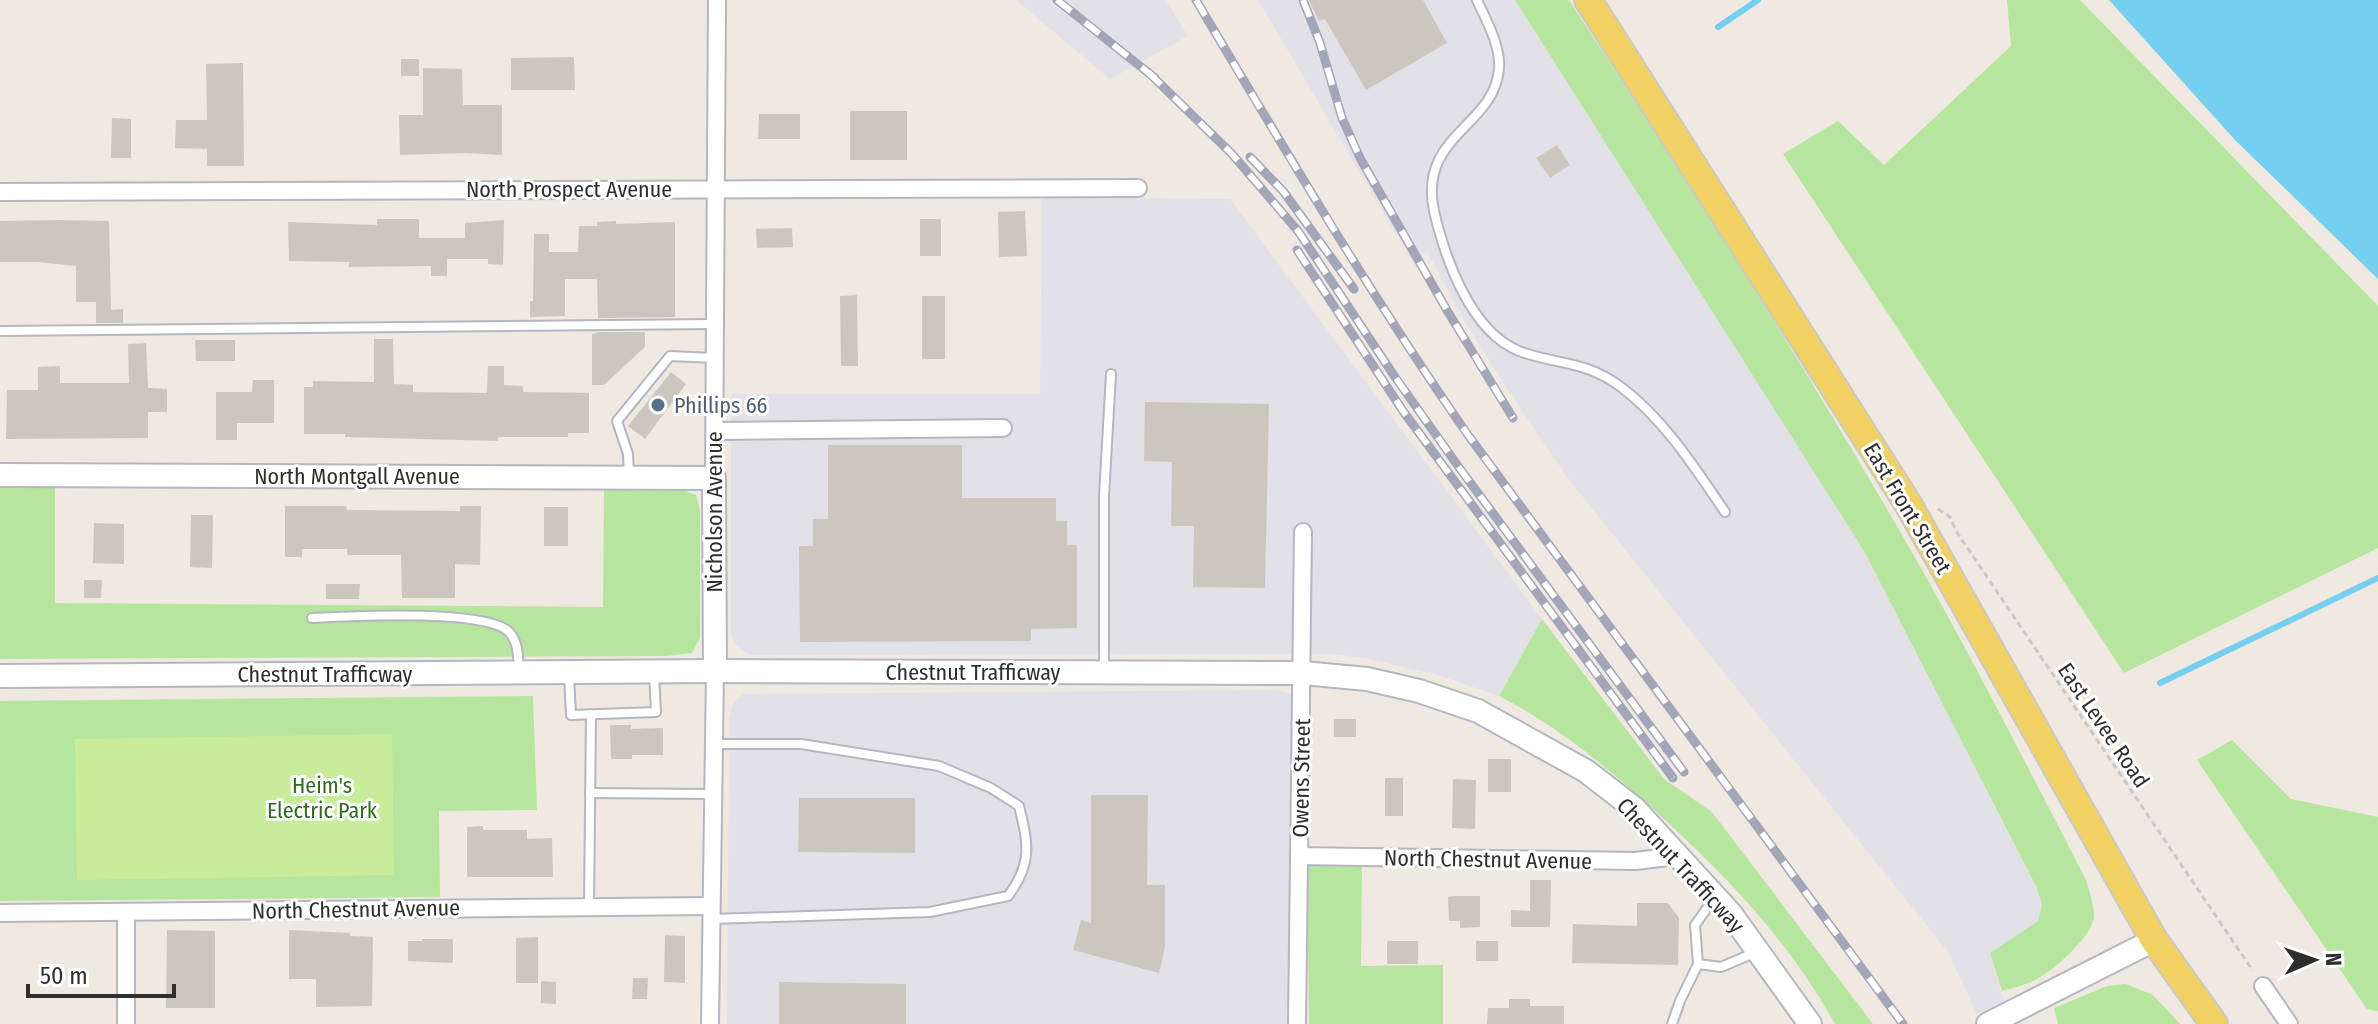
<svg xmlns="http://www.w3.org/2000/svg" width="2378" height="1024" font-family="'Fira Sans Condensed',sans-serif">
<style>
.industrial{fill:#e3e1e8}
.green{fill:#b6e59e}
.pitch{fill:#c9ec9a}
.water{fill:#75cff0}
.lines{fill:none;stroke-linecap:round;stroke-linejoin:round}
.stream{stroke:#75cff0;stroke-width:6}
.building{fill:#cbc7bf}
.service-casing{stroke:#b4b7c1;stroke-width:12}
.minor-casing{stroke:#b4b7c1;stroke-width:20}
.tertiary-casing{stroke:#b4b7c1;stroke-width:26}
.primary-casing{stroke:#c9c9c9;stroke-width:30}
.path{stroke:#c9c9c9;stroke-width:3;stroke-dasharray:6 4;stroke-linecap:butt}
.service{stroke:#fff;stroke-width:8}
.minor{stroke:#fff;stroke-width:16}
.tertiary{stroke:#fff;stroke-width:22}
.primary{stroke:#f2d163;stroke-width:26}
.rail-casing{stroke:#a3a6b8;stroke-width:9}
.rail{stroke:#fff;stroke-width:6;stroke-dasharray:18;stroke-linecap:butt}
.service-dot{fill:#5c6f8a;stroke:#fff;stroke-width:3}
.labels{text-anchor:middle;stroke-width:6;stroke-linejoin:round;paint-order:stroke}
.street-label{font-size:22px;fill:#2e2e2e;stroke:#fff}
.service-label{font-size:22px;fill:#4e5e75;stroke:#fff;text-anchor:start}
.park-label{font-size:22px;fill:#2c6e1b;stroke:#fff}
</style>
<rect width="100%" height="100%" fill="#efe9e1"/>
<g class="industrial">
<path d="M1016,0h150l22,36 -78,43z"/>
<path d="M1258,0h257l349,551 173,337 5,17 -4,16 -48,32 14,48 -27,13 -29,-62 -381,-475 -65,-96 -40,-64 -35,-66 -15,10z"/>
<path d="M1042,197l188,2 312,420 -43,77 -61,-21 -73,-17 -34,-4 -578,1 -10,-4 -9,-8 -3,-10v-239h309z"/>
<path d="M1276,690l14,4 3,4 -3,326h-563l2,-305 4,-16 10,-9z"/>
</g>
<g class="green">
<path d="M1515,0h54c113,174 225,348 329,528 67,115 127,234 188,352 3,11 8,24 8,36 -1,20 -40,54 -57,63 -11,6 -23,9 -35,12l-12,-38 48,-32 4,-16 -5,-17 -173,-337z"/>
<path d="M2007,0h73l298,306v242l-254,125 -341,-519 55,-33 46,44 127,-119z"/>
<path d="M0,485h55v118l548,4 1,-118 74,-1 18,7 4,15v128l-8,15 -27,3 -665,3z"/>
<path d="M1542,619l122,160 48,33 161,212h-38c-46,-82 -102,-141 -171,-205 -51,-47 -103,-91 -165,-123z"/>
<path d="M533,696l4,114 -98,1 1,86 -440,4v-200z"/>
<path d="M2232,740l59,59 87,18v194l-11,-2 -170,-249z"/>
<path d="M1307,866h55l-1,100 82,-1v59h-134z"/>
<path d="M2126,984l27,11 27,29h-122l-4,-16 53,-22z"/>
</g>
<path class="pitch" d="M392,734l2,141 -317,5 -2,-141z"/>
<path class="water" d="M2109,0h269v279l-143,-139z"/>
<g class="lines">
<g class="stream">
<path d="M1718,27l40,-27"/>
<path d="M2160,683l218,-105"/>
</g>
</g>
<g class="building">
<path d="M1309,0h114l24,43 -81,47 -41,-71 -6,2z"/>
<path d="M574,57l1,33h-64v-32z"/>
<rect x="401" y="59" width="18" height="17"/>
<path d="M243,63l1,103h-37v-17l-32,-1 1,-28h31l-1,-56z"/>
<path d="M423,68l39,1 1,36h39v50l-37,-2 -65,2 -1,-40h24z"/>
<rect x="850" y="111" width="57" height="49"/>
<path d="M759,114h41v25h-42z"/>
<path d="M112,118l19,1v39h-20z"/>
<path d="M1557,145l13,20 -20,13 -14,-20z"/>
<path d="M1025,211l2,45 -28,1 -1,-45z"/>
<path d="M377,219h42v19h46v-15l39,-3 -1,45 -15,-1v-5h-41v17h-16v-10l-82,1v-5l-60,-1 -1,-39 89,3z"/>
<rect x="920" y="219" width="21" height="37"/>
<path d="M58,220l51,1 2,89 12,-1v14h-27v-21h-20v-36l-39,-4h-37v-41z"/>
<path d="M616,221v3l59,-2v95l-77,1 -1,-39h-32v37l-35,1v-16h3l1,-67h15v18h29l1,-26h18v-4z"/>
<path d="M792,228l1,19 -36,1 -1,-19z"/>
<path d="M857,295l1,71h-17l-1,-70z"/>
<rect x="922" y="296" width="23" height="63"/>
<path d="M599,332h46v15l-41,38h-12v-51z"/>
<path d="M374,339h19l1,45 19,1v7l74,1 1,-27h16v19l19,1v6l66,1v40h-21v4h-70v4l-153,-4v-3h-41v-47h9v-6l61,1z"/>
<path d="M195,340h40v21h-39z"/>
<path d="M146,343l2,45 19,1v23h-19v26l-142,1 1,-49h31v-23l22,-1v17h69l-1,-39z"/>
<path d="M671,372l15,12 -41,55 -17,-13z"/>
<path d="M253,380h21v43h-37v17h-21v-48h36z"/>
<path d="M1145,402l124,2 -4,184 -72,-1 1,-61h-23l1,-64 -28,-1z"/>
<path d="M828,445h134v53h94v23h11v24h10v83l-46,1v12l-231,1 -1,-96h14v-27h15z"/>
<path d="M285,506h61l1,4 113,1v-5h21l-1,59 -25,-1v34h-53l-1,-43h-54v-6h-45v8h-17z"/>
<rect x="544" y="507" width="24" height="39"/>
<path d="M191,515h22l-1,53 -22,-1z"/>
<path d="M94,523l30,1v40l-31,-1z"/>
<path d="M84,580h18l-1,18h-17z"/>
<path d="M326,584h34l-1,15h-33z"/>
<rect x="1334" y="719" width="22" height="18"/>
<path d="M610,725h21v4l32,-1v27h-31v4h-21z"/>
<rect x="1488" y="759" width="23" height="33"/>
<rect x="1385" y="778" width="18" height="38"/>
<path d="M1453,779l23,1 -1,49 -23,-1z"/>
<path d="M1091,795h57l-1,90h18v62l-6,26 -86,-23 8,-30 10,3z"/>
<path d="M799,798h116v55l-117,-1z"/>
<path d="M483,826v4h44v9l25,-1 1,39h-86v-50z"/>
<path d="M1530,880h21l-1,47h-39v-17l19,1z"/>
<path d="M1455,896h25v31l-20,1v-7h-11l-1,-24z"/>
<path d="M1637,903h31l11,15 -1,47 -106,-2 1,-39 64,2z"/>
<path d="M167,930l48,1v77h-49z"/>
<path d="M289,930l61,3v3l23,1 -1,69 -56,1v-28h-27z"/>
<path d="M665,935l20,1v47l-21,-1z"/>
<path d="M538,937v46h-22v-45z"/>
<path d="M422,939h31v24l-45,-2v-20h14z"/>
<rect x="1387" y="941" width="31" height="23"/>
<rect x="1476" y="941" width="22" height="20"/>
<path d="M633,978h15l-1,21h-15z"/>
<path d="M541,981l15,1v22l-15,-1z"/>
<path d="M779,982l127,2v40h-127z"/>
<path d="M1509,999h21v7h34v18h-77l1,-16h21z"/>
</g>
<g class="lines">
<defs>
<g id="service">
<path d="M1477,0c9,20 24,46 22,69 -5,58 -81,66 -65,142 11,47 36,120 85,140 37,14 66,9 102,36 43,32 74,81 104,125"/>
<path d="M0,331l714,-7"/>
<path d="M629,477l-1,-23 -11,-33 53,-65 44,2"/>
<path d="M312,618c38,-2 169,-9 196,13 11,10 10,27 11,41"/>
<path d="M1104,672v-176l7,-122"/>
<path d="M569,674l2,41 85,-3 -2,-39"/>
<path d="M590,793l123,1"/>
<path d="M589,907l2,-192"/>
<path d="M712,919l218,-7 78,-16c25,-33 20,-53 11,-90l-28,-18 -52,-22 -138,-22h-86"/>
<path d="M1698,964l23,3 33,-14"/>
<path d="M1672,1024l8,-23 18,-37 -3,-39 20,-28"/>
</g>
<g id="minor">
<path d="M0,192l1138,-4"/>
<path d="M715,431l288,-3"/>
<path d="M714,478l3,-478"/>
<path d="M1299,856l336,5 42,-5"/>
<path d="M0,913l711,-7"/>
<path d="M2263,986l26,38"/>
<path d="M126,1024v-112"/>
<path d="M710,1024l5,-353"/>
<path d="M1297,1024l6,-492"/>
</g>
<g id="tertiary">
<path d="M0,475l714,3 1,193"/>
<path d="M0,676l715,-5 588,2 64,6 52,12 59,20 108,60 49,38 96,105 79,110"/>
<path d="M1988,1024l166,-84"/>
</g>
<path id="primary" d="M1588,0l320,504 246,436 60,84"/>
</defs>
<use href="#service" class="service-casing"/>
<use href="#minor" class="minor-casing"/>
<use href="#tertiary" class="tertiary-casing"/>
<use href="#primary" class="primary-casing"/>
<path class="path" d="M1938,509l12,8 6,14 297,440"/>
<use href="#service" class="service"/>
<use href="#minor" class="minor"/>
<use href="#tertiary" class="tertiary"/>
<use href="#primary" class="primary"/>
<defs>
<g id="rail">
<path d="M1057,0l98,78"/>
<path d="M1196,0c87,147 174,294 272,435l435,589"/>
<path d="M1303,0l17,43 22,75 18,40 88,154 65,106"/>
<path d="M1148,72l84,82 66,77 97,146 63,89 226,306"/>
<path d="M1250,157l33,34 71,98"/>
<path d="M1297,250l106,161 270,367"/>
</g>
</defs>
<use href="#rail" class="rail-casing"/>
<use href="#rail" class="rail"/>
</g>
<circle class="service-dot" cx="658" cy="405" r="8"/>
<g class="labels">
<g class="street-label">
<text x="569" y="197">North Prospect Avenue</text>
<text x="357" y="484">North Montgall Avenue</text>
<text transform="translate(1908 508) rotate(59)" y="8">East Front Street</text>
<text transform="translate(714 512) rotate(-90)" y="8">Nicholson Avenue</text>
<text x="973" y="680">Chestnut Trafficway</text>
<text x="325" y="682">Chestnut Trafficway</text>
<text transform="translate(2104 725) rotate(56)" y="8">East Levee Road</text>
<text transform="translate(1301 778) rotate(-89)" y="8">Owens Street</text>
<text transform="translate(1488 859) rotate(1)" y="8">North Chestnut Avenue</text>
<text transform="translate(1681 865) rotate(47)" y="8">Chestnut Trafficway</text>
<text transform="translate(356 909) rotate(-1)" y="8">North Chestnut Avenue</text>
</g>
<g class="service-label">
<text x="674" y="413">Phillips 66</text>
</g>
<g class="park-label">
<text x="322" y="793">Heim's<tspan x="322" dy="25">Electric Park</tspan></text>
</g>
</g>
<g transform="translate(2314 960) rotate(88)" stroke="#ffffff" stroke-width="6" paint-order="stroke">
<path d="M0-6L14 30L0 20L-14 30Z" fill="#2e2e2e"/>
<text y="-12" font-size="22" font-weight="bold" text-anchor="middle" fill="#2e2e2e">N</text>
</g>
<path d="M28 984v12h146v-12" fill="none" stroke="#2e2e2e" stroke-width="4"/>
<text x="40" y="984" font-size="24" fill="#2e2e2e" stroke="#ffffff" stroke-width="6" paint-order="stroke">50 m</text>
</svg>
